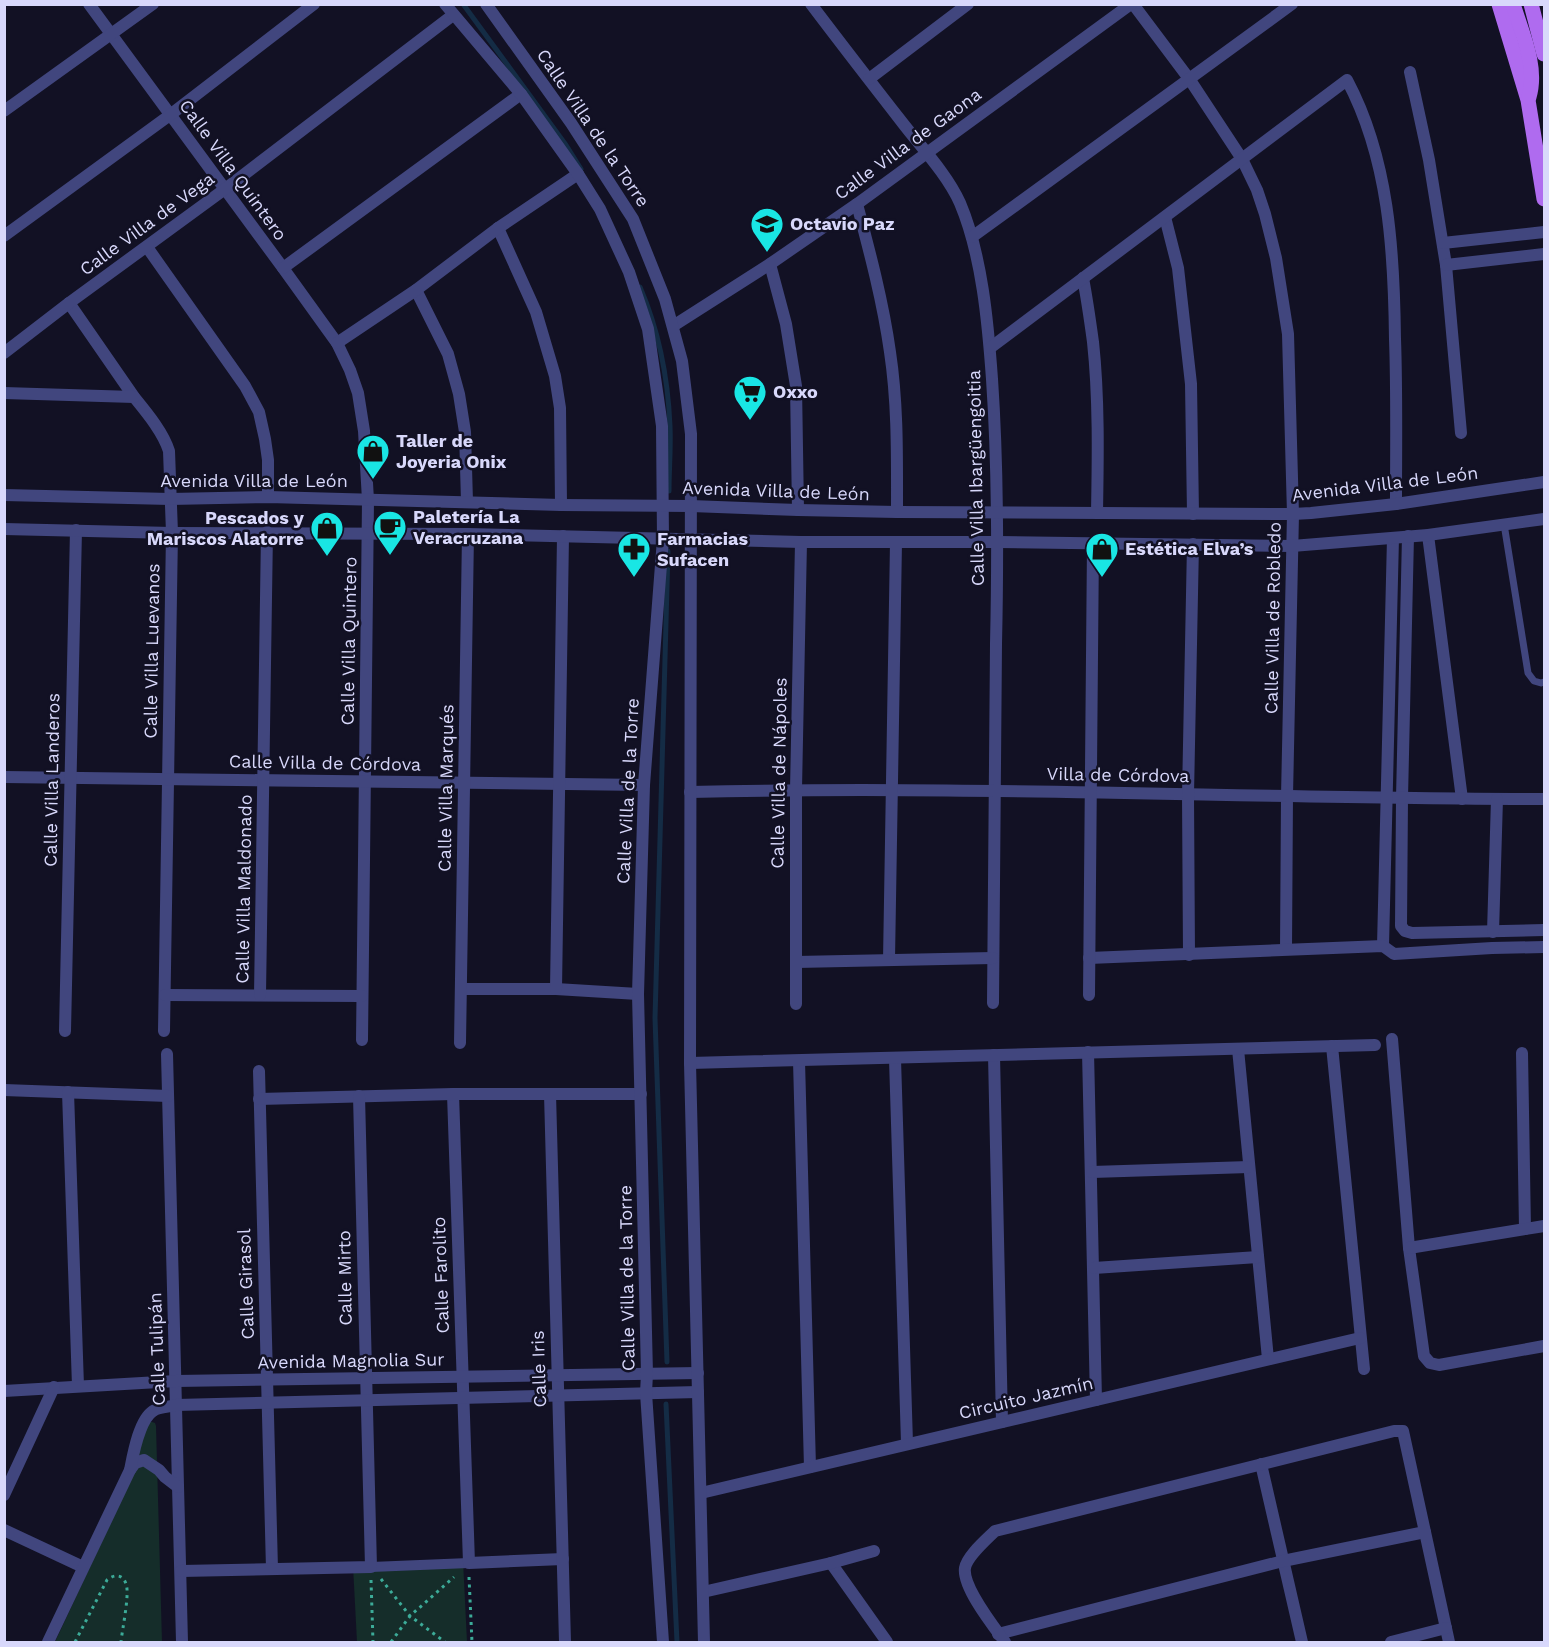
<svg xmlns="http://www.w3.org/2000/svg" width="1549" height="1647" font-family="'Work Sans',sans-serif">
<style>
.green{fill:#152d2a}
.lines{fill:none;stroke-linecap:round;stroke-linejoin:round}
.stream{stroke:#142c45;stroke-width:5}
.path{stroke:#3cab98;stroke-width:3;stroke-dasharray:3 4.5;stroke-linecap:butt}
.service{stroke:#41467e;stroke-width:7}
.pedestrian{stroke:#41467e;stroke-width:10}
.minor{stroke:#41467e;stroke-width:12}
.tertiary{stroke:#41467e;stroke-width:12}
.primary{stroke:#af6bef;stroke-width:15}
.labels{text-anchor:middle;stroke-width:5;stroke-linejoin:round;paint-order:stroke}
.street-label{font-size:18px;fill:#d8d8fb;stroke:#121124}
.poi-label{font-size:18px;font-weight:bold;fill:#d8d8fb;stroke:#121124;text-anchor:start}
</style>
<rect width="100%" height="100%" fill="#121124"/>
<g class="green">
<path d="M149,1421l6,2 1,3 6,216h-107l78,-167 -3,-19z"/>
<path d="M463,1560l4,82h-110l-4,-76z"/>
</g>
<g class="lines">
<g class="stream">
<path d="M463,4l103,141 15,24"/>
<path d="M640,287c19,44 28,92 30,139 1,22 -1,44 -1,65"/>
<path d="M667,1362l-12,-344 13,-467"/>
<path d="M666,1404l11,238"/>
</g>
<g class="path">
<path d="M469,1577l3,65"/>
<path d="M381,1579l29,37 35,26"/>
<path d="M371,1580l2,62"/>
<path d="M75,1642l32,-62c7,-6 16,-6 19,4 4,10 -4,46 -5,58"/>
<path d="M391,1642l19,-26 44,-39"/>
</g>
<path class="service" d="M1504,524l24,149 6,8 7,2 3,-1"/>
<path class="pedestrian" d="M371,1567l98,-4"/>
<g class="minor">
<path d="M89,4l194,264 54,75 13,27 8,23 6,38 4,69 -6,540"/>
<path d="M811,4c31,41 62,81 94,122 18,23 43,50 55,77 22,52 28,120 32,176 6,88 6,176 4,265 -2,119 -3,239 -3,359"/>
<path d="M1133,4l57,76 52,79 15,31 8,24 11,44 12,76 5,180 -6,282 -1,153"/>
<path d="M1410,72l19,88 17,105 15,168"/>
<path d="M869,79l99,-75"/>
<path d="M4,111l149,-107"/>
<path d="M857,204c13,49 26,98 33,148 8,53 7,107 7,160"/>
<path d="M1165,217l13,51 13,116 2,130"/>
<path d="M498,228l38,84 19,64 5,32 1,97"/>
<path d="M4,236l166,-121 144,-111"/>
<path d="M972,237l320,-233"/>
<path d="M1443,243l101,-11"/>
<path d="M147,247l98,139 14,26 6,27 3,21v37"/>
<path d="M770,264l16,60 10,62 2,124"/>
<path d="M1446,265l98,-11"/>
<path d="M283,268l238,-174"/>
<path d="M1083,278c4,21 7,42 10,64 6,56 5,114 4,171"/>
<path d="M416,290l32,64 11,40 6,38 2,70"/>
<path d="M69,303l65,94c13,16 29,35 35,54l3,82 -8,498"/>
<path d="M673,326l97,-62 87,-60 274,-200"/>
<path d="M337,343l79,-53 82,-62 80,-54"/>
<path d="M990,348l357,-268c42,79 47,171 48,259 2,55 1,110 1,165"/>
<path d="M4,353l65,-50 156,-114 228,-174"/>
<path d="M4,393l130,4"/>
<path d="M1428,535l34,264"/>
<path d="M1408,536l-6,262 -1,128 4,5 7,2 132,-3"/>
<path d="M4,777l640,8"/>
<path d="M690,792c285,-7 570,7 854,7"/>
<path d="M1493,932l4,-133"/>
<path d="M1383,946l10,-408"/>
<path d="M1189,955l-1,-160 5,-251"/>
<path d="M1089,958l294,-12 11,8 98,-6 52,-1"/>
<path d="M889,960l7,-418"/>
<path d="M796,962l197,-4"/>
<path d="M461,989h95l82,5"/>
<path d="M556,989l7,-453"/>
<path d="M165,995l197,1"/>
<path d="M260,995l7,-463"/>
<path d="M1089,995l4,-452"/>
<path d="M796,1004v-215l5,-247"/>
<path d="M65,1031l11,-501"/>
<path d="M1392,1039l17,209 15,108 6,7 9,2 105,-19"/>
<path d="M460,1043l8,-509"/>
<path d="M1332,1046l32,323"/>
<path d="M1238,1049l30,310"/>
<path d="M1088,1052l8,348"/>
<path d="M1522,1053l3,176"/>
<path d="M167,1054l15,588"/>
<path d="M994,1055l8,367"/>
<path d="M895,1059l12,384"/>
<path d="M799,1061l11,406"/>
<path d="M690,1063l685,-18"/>
<path d="M259,1071l13,498"/>
<path d="M4,1090l164,6"/>
<path d="M68,1092l10,294"/>
<path d="M453,1094l16,469 94,-4"/>
<path d="M550,1094l15,548"/>
<path d="M259,1099l194,-5h188"/>
<path d="M1092,1172l157,-5"/>
<path d="M1409,1248l135,-22"/>
<path d="M1094,1268l164,-11"/>
<path d="M4,1391l172,-10 522,-8"/>
<path d="M1261,1464l41,178"/>
<path d="M130,1470l5,-7 9,-3 15,10 6,7 13,10"/>
<path d="M701,1493l659,-155"/>
<path d="M4,1495l50,-108"/>
<path d="M4,1530l79,37"/>
<path d="M831,1563l56,79"/>
<path d="M181,1571l190,-4 -12,-471"/>
<path d="M703,1592l128,-29 43,-12"/>
<path d="M998,1634l285,-73 142,-29"/>
<path d="M48,1642l82,-172c3,-15 9,-50 23,-59 5,-4 16,-4 23,-6l522,-13"/>
<path d="M1005,1642c-11,-15 -43,-55 -40,-74 2,-12 21,-28 30,-37l399,-100h9l46,211"/>
<path d="M1391,1642l55,-14"/>
</g>
<g class="tertiary">
<path d="M445,4l76,90 57,80 22,35 29,63 19,57 14,97 1,113 -19,246 -6,209 9,380 -1,19 17,249"/>
<path d="M486,4l85,119 62,96 32,80 17,62 9,73 -1,629 14,579"/>
<path d="M4,495l166,4 98,-2 293,8 130,1 107,4 99,2 396,2 18,-1 85,-9 148,-22"/>
<path d="M4,529l168,4 296,1 333,8h197l294,4 136,-11 116,-16"/>
</g>
<g class="primary">
<path d="M1499,4l29,96 16,99"/>
<path d="M1513,4c9,29 25,63 16,93"/>
<path d="M1531,4l13,50"/>
</g>
</g>
<defs>
<symbol id="school-pin" viewBox="-11 -11 22 30"><path d="M0 17L-7.5 6A9.5 9.5 0 1 1 7.5 6Z" fill="#19e6e4" stroke="#121124"/><path d="M0-5L7-2L0 1L-7-2ZM-4 1L0 2.5L4 1V4Q0 6-4 4Z" fill="#111"/></symbol>
<symbol id="supermarket-pin" viewBox="-11 -11 22 30"><path d="M0 17L-7.5 6A9.5 9.5 0 1 1 7.5 6Z" fill="#19e6e4" stroke="#121124"/><path d="M-6-5.5h2.5l.6 2H6L4.5 2H-2.5L-4.4-4H-6ZM-1.5 3.2a1.3 1.3 0 1 0 .1 0ZM3 3.2a1.3 1.3 0 1 0 .1 0Z" fill="#111"/></symbol>
<symbol id="shop-pin" viewBox="-11 -11 22 30"><path d="M0 17L-7.5 6A9.5 9.5 0 1 1 7.5 6Z" fill="#19e6e4" stroke="#121124"/><path d="M-5-2.5h2.3a2.7 3.5 0 0 1 5.4 0H5L5.5 6h-11ZM-1.5-2.5h3a1.5 2.3 0 0 0-3 0Z" fill="#111"/></symbol>
<symbol id="cafe-pin" viewBox="-11 -11 22 30"><path d="M0 17L-7.5 6A9.5 9.5 0 1 1 7.5 6Z" fill="#19e6e4" stroke="#121124"/><path d="M-5.5-4.5H6V0H3Q3 3.5 0 3.5H-2.5Q-5.5 3.5-5.5 0ZM3-3.2v2h1.7v-2ZM-6 4.5H4V6H-6Z" fill="#111"/></symbol>
<symbol id="pharmacy-pin" viewBox="-11 -11 22 30"><path d="M0 17L-7.5 6A9.5 9.5 0 1 1 7.5 6Z" fill="#19e6e4" stroke="#121124"/><path d="M-2-6h4v4h4v4h-4v4h-4v-4h-4v-4h4Z" fill="#111"/></symbol>
</defs>
<g fill-rule="evenodd">
<use href="#school-pin" x="748" y="205" width="38" height="52"/>
<use href="#supermarket-pin" x="731" y="373" width="38" height="52"/>
<use href="#shop-pin" x="354" y="432" width="38" height="52"/>
<use href="#cafe-pin" x="371" y="508" width="38" height="52"/>
<use href="#shop-pin" x="308" y="509" width="38" height="52"/>
<use href="#pharmacy-pin" x="615" y="530" width="38" height="52"/>
<use href="#shop-pin" x="1083" y="530" width="38" height="52"/>
</g>
<g class="labels">
<g class="street-label">
<text transform="translate(593 128) rotate(56)" y="6">Calle Villa de la Torre</text>
<text transform="translate(908 144) rotate(-36)" y="6">Calle Villa de Gaona</text>
<text transform="translate(233 170) rotate(54)" y="6">Calle Villa Quintero</text>
<text transform="translate(147 224) rotate(-36)" y="6">Calle Villa de Vega</text>
<text transform="translate(976 478) rotate(-91)" y="6">Calle Villa Ibargüengoitia</text>
<text x="254" y="487">Avenida Villa de León</text>
<text transform="translate(1385 484) rotate(-7)" y="6">Avenida Villa de León</text>
<text transform="translate(776 491) rotate(2)" y="6">Avenida Villa de León</text>
<text transform="translate(1273 618) rotate(-89)" y="6">Calle Villa de Robledo</text>
<text transform="translate(349 641) rotate(-89)" y="6">Calle Villa Quintero</text>
<text transform="translate(152 651) rotate(-89)" y="6">Calle Villa Luevanos</text>
<text transform="translate(325 763) rotate(1)" y="6">Calle Villa de Córdova</text>
<text transform="translate(779 773) rotate(-89)" y="6">Calle Villa de Nápoles</text>
<text transform="translate(1118 775) rotate(1)" y="6">Villa de Córdova</text>
<text transform="translate(52 780) rotate(-89)" y="6">Calle Villa Landeros</text>
<text transform="translate(446 788) rotate(-89)" y="6">Calle Villa Marqués</text>
<text transform="translate(628 791) rotate(-87)" y="6">Calle Villa de la Torre</text>
<text transform="translate(244 889) rotate(-89)" y="6">Calle Villa Maldonado</text>
<text transform="translate(441 1275) rotate(-92)" y="6">Calle Farolito</text>
<text transform="translate(345 1278) rotate(-91)" y="6">Calle Mirto</text>
<text transform="translate(627 1278) rotate(-91)" y="6">Calle Villa de la Torre</text>
<text transform="translate(246 1284) rotate(-92)" y="6">Calle Girasol</text>
<text transform="translate(157 1349) rotate(-92)" y="6">Calle Tulipán</text>
<text transform="translate(351 1361) rotate(-1)" y="6">Avenida Magnolia Sur</text>
<text transform="translate(539 1369) rotate(-92)" y="6">Calle Iris</text>
<text transform="translate(1026 1398) rotate(-13)" y="6">Circuito Jazmín</text>
</g>
<g class="poi-label">
<text x="790" y="230">Octavio Paz</text>
<text x="773" y="398">Oxxo</text>
<text x="396" y="447">Taller de<tspan x="396" dy="21">Joyeria Onix</tspan></text>
<text x="413" y="523">Paletería La<tspan x="413" dy="21">Veracruzana</tspan></text>
<text x="304" y="524" text-anchor="end">Pescados y<tspan x="304" dy="21">Mariscos Alatorre</tspan></text>
<text x="657" y="545">Farmacias<tspan x="657" dy="21">Sufacen</tspan></text>
<text x="1125" y="555">Estética Elva’s</text>
</g>
</g>
<rect width="1549" height="1647" fill="none" stroke="#d8d8fb" stroke-width="12"/>
</svg>
